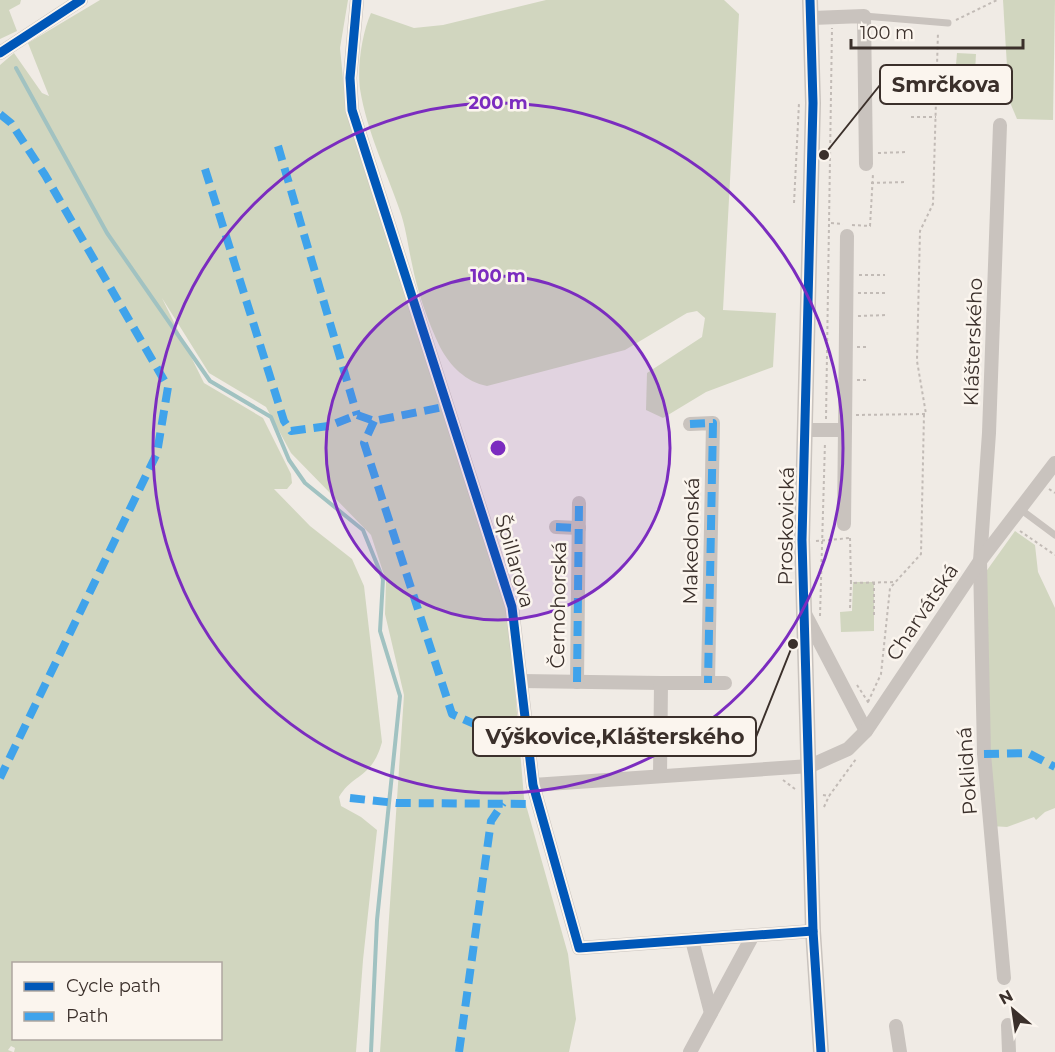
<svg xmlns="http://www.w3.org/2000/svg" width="1055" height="1052" font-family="Montserrat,sans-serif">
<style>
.green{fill:#d1d6bf;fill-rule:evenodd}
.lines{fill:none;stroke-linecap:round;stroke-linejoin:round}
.stream{stroke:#a1c2c1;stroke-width:4}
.path{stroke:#c2bbb6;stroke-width:2;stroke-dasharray:3 3;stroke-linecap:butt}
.service{stroke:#c9c3be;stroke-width:7}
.minor{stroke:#c9c3be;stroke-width:14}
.tertiary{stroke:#c9c3be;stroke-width:16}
.quiet{stroke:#3fa3eb;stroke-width:8;stroke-dasharray:15 8;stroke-linecap:butt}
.cycleway-casing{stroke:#fbf5ee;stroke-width:13}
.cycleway{stroke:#0057b8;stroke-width:9}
.ring{fill:none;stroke:#7b2cbf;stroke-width:3}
.labels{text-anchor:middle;stroke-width:5;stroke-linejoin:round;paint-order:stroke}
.street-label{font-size:20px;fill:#3b302b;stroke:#fbf5ee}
.centre{fill:#7b2cbf;stroke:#fbf5ee;stroke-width:3}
.ring-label{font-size:18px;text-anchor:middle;font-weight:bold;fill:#7b2cbf;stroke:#fbf5ee;stroke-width:5;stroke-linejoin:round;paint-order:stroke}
.leader{fill:none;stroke:#3b302b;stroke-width:2}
.callout-dot{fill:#3b302b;stroke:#fbf5ee;stroke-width:2}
.callout{fill:#fbf5ee;stroke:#3b302b;stroke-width:2}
.callout-label{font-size:21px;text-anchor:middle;font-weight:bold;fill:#3b302b}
</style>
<rect width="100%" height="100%" fill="#f0ebe5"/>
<g class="green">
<path d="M0,0h21l-1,4 -11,6 8,21 -17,8z"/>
<path d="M100,0h248l-8,48 6,61 163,507 15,182 44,156 8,65 -7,33h-189l24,-357 -19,-81 1,-33 -15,-46 -80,-82 -25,-46 -57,-34 -47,-75 42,85 59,35 28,56 1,9 -5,6h-13l36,37 42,33 12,27 18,156c-10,37 -29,31 -43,55l2,9 20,11 16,13 -14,130 -7,92h-342l1,-4 -4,-2 -3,4 5,2h-13v-939l4,3 -4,-4v-47l14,-12 28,40 7,3 -21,-53zM14,964h206v74h-206z"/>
<path d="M546,0h178l15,14 -16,296 53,3 -3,54 -67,25 -43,26 -17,-8 1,-37 55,-36 3,-19 -8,-7 -10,2 -62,37 -138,36c-21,-4 -37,-20 -47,-39 -12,-25 -23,-56 -28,-83 -4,-18 -6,-36 -12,-53 -14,-41 -33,-79 -40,-122 -3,-22 2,-56 11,-76l43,15 29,-3z"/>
<path d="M1003,0h52l-2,120 -36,-1 -8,-19z"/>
<path d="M957,53l19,1 -2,35 -20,-1z"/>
<path d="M1015,531l20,14 3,27 17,36v200l-10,4 -9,8 -2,-3 -27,10 -16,-1 -6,-253z"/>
<path d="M853,582h21v49l-33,1 -1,-20 12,-1z"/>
</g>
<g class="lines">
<path class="stream" d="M16,68l91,165 103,148 61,36 18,43 16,23 58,47 20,49 -3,52 20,65 -23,224 -6,132"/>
<g class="path">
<path d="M956,20l41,-20"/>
<path d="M911,117h25"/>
<path d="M878,153l29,-1"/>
<path d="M871,183l36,-1"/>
<path d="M794,203l5,-100"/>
<path d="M831,223l12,1"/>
<path d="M852,225l18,1 3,-52"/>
<path d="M859,275h26"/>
<path d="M858,293h27"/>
<path d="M858,316l30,-1"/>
<path d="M857,347h12"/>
<path d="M857,380h12"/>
<path d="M856,415l70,-1 -9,-53 3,-130 13,-27 5,-172"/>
<path d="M826,419l6,-391"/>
<path d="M1049,489l6,4"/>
<path d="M1020,531l35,24"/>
<path d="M850,538l1,45 45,-1"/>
<path d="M816,541l34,-3"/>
<path d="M850,608l1,-25"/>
<path d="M874,615v-33"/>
<path d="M820,616l5,-174"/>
<path d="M857,685l13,20"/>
<path d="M868,702l13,-28 9,-86 31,-34 3,-140"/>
<path d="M783,780l12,9"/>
<path d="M823,795l6,1 27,-37"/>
<path d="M824,807l5,-11"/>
</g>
<g class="service">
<path d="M864,16l84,7"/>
<path d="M1020,509l35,26"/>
</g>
<g class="minor">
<path d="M357,0l-7,78 2,32 160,497 21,178 46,163 234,-17"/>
<path d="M812,18l52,-2 2,148"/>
<path d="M0,53l81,-53"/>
<path d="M1000,125l-11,308 -9,128 4,193 20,224"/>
<path d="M690,424l23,-1 -5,260"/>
<path d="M807,430h38"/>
<path d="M844,524l3,-288"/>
<path d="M556,527l23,1"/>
<path d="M804,612l62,119"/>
<path d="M521,681l140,2"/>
<path d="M577,682l2,-179"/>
<path d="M660,776l1,-93h64"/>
<path d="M533,785l277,-19 38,-17 18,-18 114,-170 75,-98"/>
<path d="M692,940l19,73"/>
<path d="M1008,1025l1,27"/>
<path d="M896,1026l4,26"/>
<path d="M690,1052l62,-115"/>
</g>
<path class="tertiary" d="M810,0l3,103 -11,437 11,391 8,121"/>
<g class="quiet">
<path d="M0,114l11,9 34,52 123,212 -11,66 -157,325"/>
<path d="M278,146l79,269"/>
<path d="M205,169l79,252 7,10 38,-5 28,-11 17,6 74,-15"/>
<path d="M374,421l-10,22 88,271 76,34"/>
<path d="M690,424l23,-1 -5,260"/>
<path d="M556,527l23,1"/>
<path d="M577,682l2,-179"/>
<path d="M984,754l44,-1 27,14"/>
<path d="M350,798l46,5 142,1"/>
<path d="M459,1052l32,-231 12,-18"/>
</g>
<defs>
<g id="cycleway">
<path d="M357,0l-7,78 2,32 160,497 21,178 46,163 234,-17"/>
<path d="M810,0l3,103 -11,437 11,391 8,121"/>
<path d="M0,53l81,-53"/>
</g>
</defs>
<use href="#cycleway" class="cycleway-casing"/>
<use href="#cycleway" class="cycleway"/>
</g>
<circle cx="498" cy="448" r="172" fill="#7b2cbf" fill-opacity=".12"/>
<g class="ring">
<circle cx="498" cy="448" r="172"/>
<circle cx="498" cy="448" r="345"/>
</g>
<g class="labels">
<g class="street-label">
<text transform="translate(973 342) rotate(-88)" y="7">Klášterského</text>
<text transform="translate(786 526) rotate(-89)" y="7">Proskovická</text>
<text transform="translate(691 541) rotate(-89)" y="7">Makedonská</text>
<text transform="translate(515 561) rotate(74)" y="7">Špillarova</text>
<text transform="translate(558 605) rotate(-89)" y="7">Černohorská</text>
<text transform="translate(922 612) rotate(-56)" y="7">Charvátská</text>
<text transform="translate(967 771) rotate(-94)" y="7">Poklidná</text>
</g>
</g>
<circle cx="498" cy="448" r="9" class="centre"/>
<g class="ring-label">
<text x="498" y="109">200 m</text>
<text x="498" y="282">100 m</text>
</g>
<path class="leader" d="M824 155L880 85M793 644L756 737"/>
<g class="callout-dot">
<circle cx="824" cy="155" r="6"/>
<circle cx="793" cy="644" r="6"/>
</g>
<g class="callout">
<rect x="880" y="65" width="132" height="39" rx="6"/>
<rect x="473" y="717" width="283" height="39" rx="6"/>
</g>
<g class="callout-label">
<text x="946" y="92">Smrčkova</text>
<text x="615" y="744">Výškovice,Klášterského</text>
</g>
<rect x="12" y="962" width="210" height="78" fill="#fbf5ee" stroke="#aea6a0" stroke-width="1.5"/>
<rect x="24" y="982" width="30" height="9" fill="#0057b8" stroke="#aea6a0" stroke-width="1.5"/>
<text x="66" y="992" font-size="18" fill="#3b302b">Cycle path</text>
<rect x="24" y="1012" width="30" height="9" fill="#3fa3eb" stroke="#aea6a0" stroke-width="1.5"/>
<text x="66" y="1022" font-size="18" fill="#3b302b">Path</text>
<g transform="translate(1013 1010) rotate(331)" stroke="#fbf5ee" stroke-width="4.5" paint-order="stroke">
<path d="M0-4.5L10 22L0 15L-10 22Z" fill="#3b302b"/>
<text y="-9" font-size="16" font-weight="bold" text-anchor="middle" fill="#3b302b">N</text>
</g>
<path d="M851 39v9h172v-9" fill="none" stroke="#3b302b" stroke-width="3"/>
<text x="860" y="39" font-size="18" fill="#3b302b" stroke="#fbf5ee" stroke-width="4.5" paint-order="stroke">100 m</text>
</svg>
